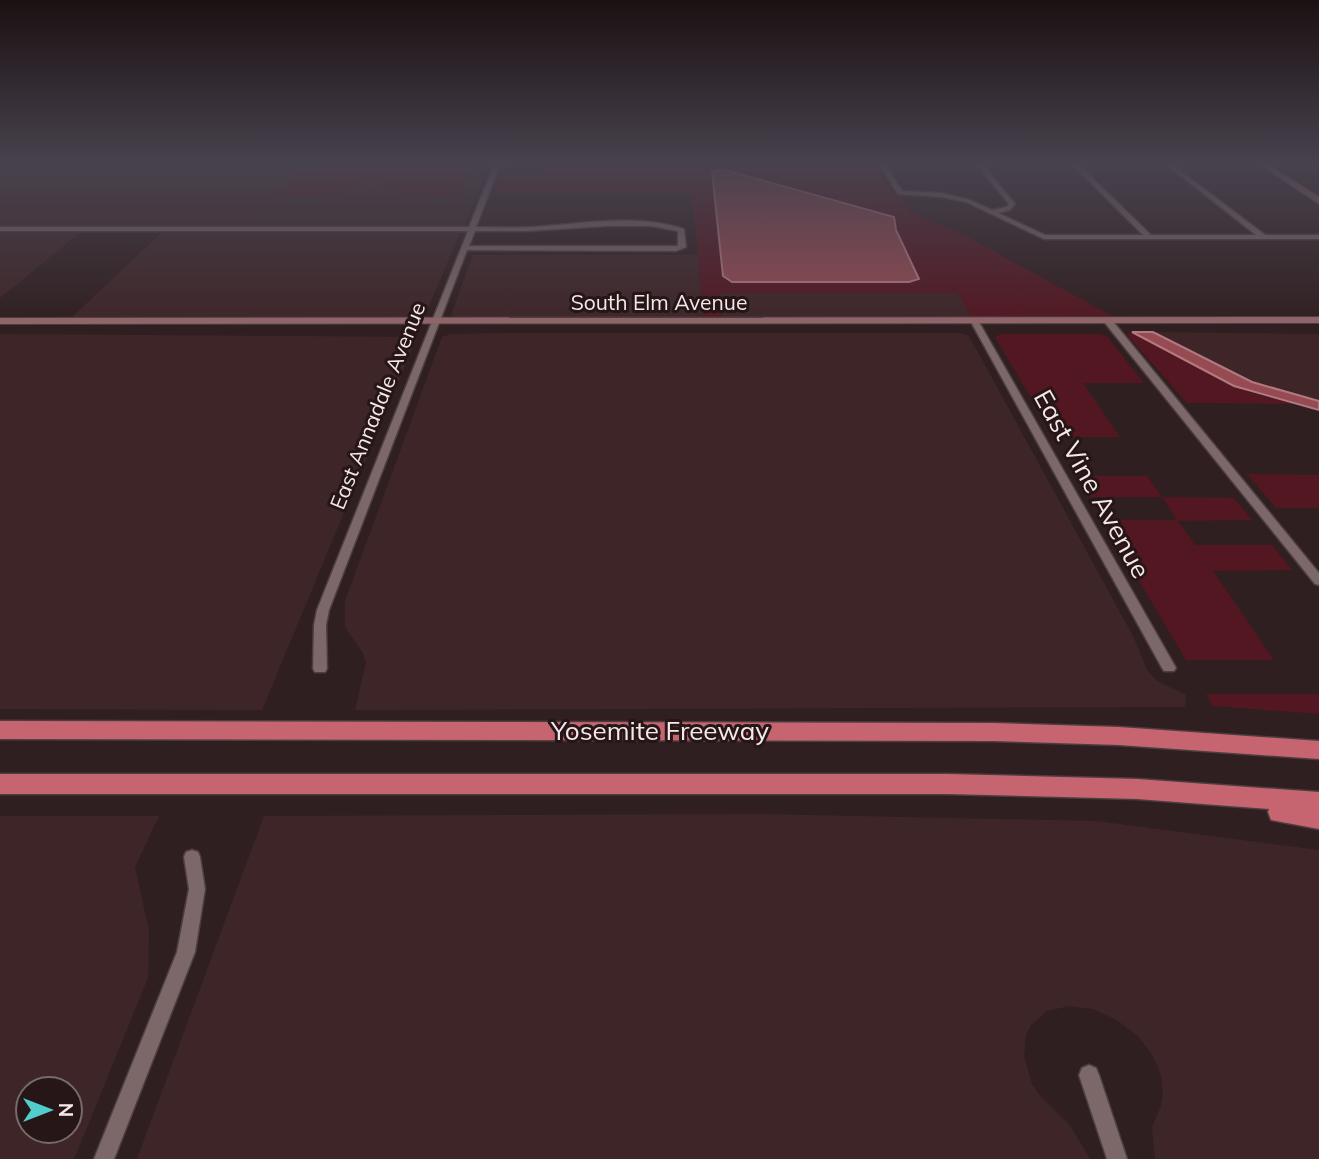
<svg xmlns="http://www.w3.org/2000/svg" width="1319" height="1159" font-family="Mulish,sans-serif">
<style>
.built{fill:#3e2628;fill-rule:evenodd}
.green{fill:#531721}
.water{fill:#964b53;stroke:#b27a80;stroke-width:2}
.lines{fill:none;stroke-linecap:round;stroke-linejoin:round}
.street-casing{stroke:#4c3e3f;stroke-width:3}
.secondary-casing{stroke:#4c3e3f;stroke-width:2}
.highway-casing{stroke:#4c3e3f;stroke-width:3}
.street{fill:#7c6769;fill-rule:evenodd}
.secondary{fill:#92666b;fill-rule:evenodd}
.highway{fill:#c66570;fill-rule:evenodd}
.labels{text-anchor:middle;stroke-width:6;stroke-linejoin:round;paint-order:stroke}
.far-street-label{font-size:21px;fill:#f4e8e8;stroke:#261617}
.street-label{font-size:26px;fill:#f4e8e8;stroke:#261617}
</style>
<rect width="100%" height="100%" fill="#301f20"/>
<g class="built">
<path d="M0,165h489l-25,60 -4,1h-460z"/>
<path d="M0,233h80l-80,65z"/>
<path d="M161,233h299l-35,82 -7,3 -348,1z"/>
<path d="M473,255h225l6,64 -248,-1 -5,-3z"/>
<path d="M719,293h239l15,26h-251z"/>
<path d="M1153,332l166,2v67l-67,-19z"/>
<path d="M507,333h454l8,3 165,302 13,32 10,11 29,14 -1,12 -830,3 11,-47 -3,-10 -18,-26v-26l97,-264 8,-3z"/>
<path d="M0,334l417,3 -155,373 -262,-1z"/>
<path d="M760,814l336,7 223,29v309h-164l-3,-32 9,-21 2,-14 -2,-17 -7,-17 -15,-21 -22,-17 -24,-11 -24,-3 -22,5 -16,14 -5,10 -2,22 8,27 9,13 30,30 19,32h-953l127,-343z"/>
<path d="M0,816h159l-24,51 14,64 -1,47 -74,181h-74zM70,1089v42h-42v-42z"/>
</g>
<g class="green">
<path d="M544,165h330l18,30 9,1 10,17 49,20 156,85 -143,1 -16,-26h-237l2,26h-18l-12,-126h-198l8,-19h39z"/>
<path d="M312,168h150l6,2 -10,26 -46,-2 -34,-10 -2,-4 -44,14 -55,3 24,-27z"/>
<path d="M1132,332l117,60 46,12 -108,-1 -60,-68z"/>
<path d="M1000,334h99l8,2 37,47h-61l37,54h-66l-59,-100z"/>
<path d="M1247,474l72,1v33h-43z"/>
<path d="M1077,476h70l15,21 72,1 18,22 -74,1 17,24h77l20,25 -79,1 61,89h-88l-83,-140h74l-15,-23h-72z"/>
<path d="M1206,694h113v20l-106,-8z"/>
</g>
<g class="water">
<path d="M718,170l11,1 165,46 2,13 23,49 -10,3h-177l-9,-6 -11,-104z"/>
<path d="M1132,332h21l99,50 67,19v9l-85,-24z"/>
</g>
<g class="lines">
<defs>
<g id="street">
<path d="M494,165h6l-24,62c19,0 37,1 55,0 51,-3 104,-14 153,2l2,18 -10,4 -209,-1 -138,360 -3,15 1,44 -2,3h-10l-2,-3 1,-44 3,-15 151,-379h-468v-4h469zM607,226h44l27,5v15h-209l6,-15h53z"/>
<path d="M880,165h6l16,26 40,2 28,7 22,10 14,-3 3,-3 -32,-39h6l32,39 -5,6 -12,3 47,22h98l-70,-70h6l72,70h105l-89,-70h6l92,70h54v4h-275l-78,-37 -24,-5 -44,-3z"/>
<path d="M1105,319h6l208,254v12l-4,-1 -210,-261z"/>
<path d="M972,320l7,2 197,346 -2,3h-10l-2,-3 -191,-346z"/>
<path d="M192,850l6,2 2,5 5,32 -10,63 -81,207h-20l83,-207 12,-63 -5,-32 2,-5z"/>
<path d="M1089,1065l7,3 3,7 28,84h-20l-28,-84 3,-7z"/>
</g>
<g id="secondary">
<path d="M1260,165h9l50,32v7z"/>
<path d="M1319,317v6l-1319,1v-6z"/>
</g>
<g id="highway">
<path d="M0,721l994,2 125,4 200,14v18l-200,-14 -125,-4 -994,-2z"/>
<path d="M0,774h947l190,5 182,13v37l-48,-9 -3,-8 1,-3 -132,-10 -190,-5h-947z"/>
</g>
</defs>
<use href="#street" class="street-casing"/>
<use href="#secondary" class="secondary-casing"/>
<use href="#highway" class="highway-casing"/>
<use href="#street" class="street"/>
<use href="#secondary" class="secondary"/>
<use href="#highway" class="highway"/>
</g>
<linearGradient id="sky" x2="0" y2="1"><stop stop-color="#1a1112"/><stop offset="0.5" stop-color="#48424e"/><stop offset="1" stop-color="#48424e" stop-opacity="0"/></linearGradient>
<rect width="1319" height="327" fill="url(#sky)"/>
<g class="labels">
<g class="far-street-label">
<text x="659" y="310">South Elm Avenue</text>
<text transform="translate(378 406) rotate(-68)" y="7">East Annadale Avenue</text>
</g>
<g class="street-label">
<text transform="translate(1092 484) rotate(61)" y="9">East Vine Avenue</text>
<text x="660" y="740">Yosemite Freeway</text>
</g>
</g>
<g transform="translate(49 1110) rotate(90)"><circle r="33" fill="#261617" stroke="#786a6b" stroke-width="2"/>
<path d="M0-5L12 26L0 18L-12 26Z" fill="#52cdcc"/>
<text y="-10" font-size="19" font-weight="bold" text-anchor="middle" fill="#f4e8e8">N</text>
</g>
</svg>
